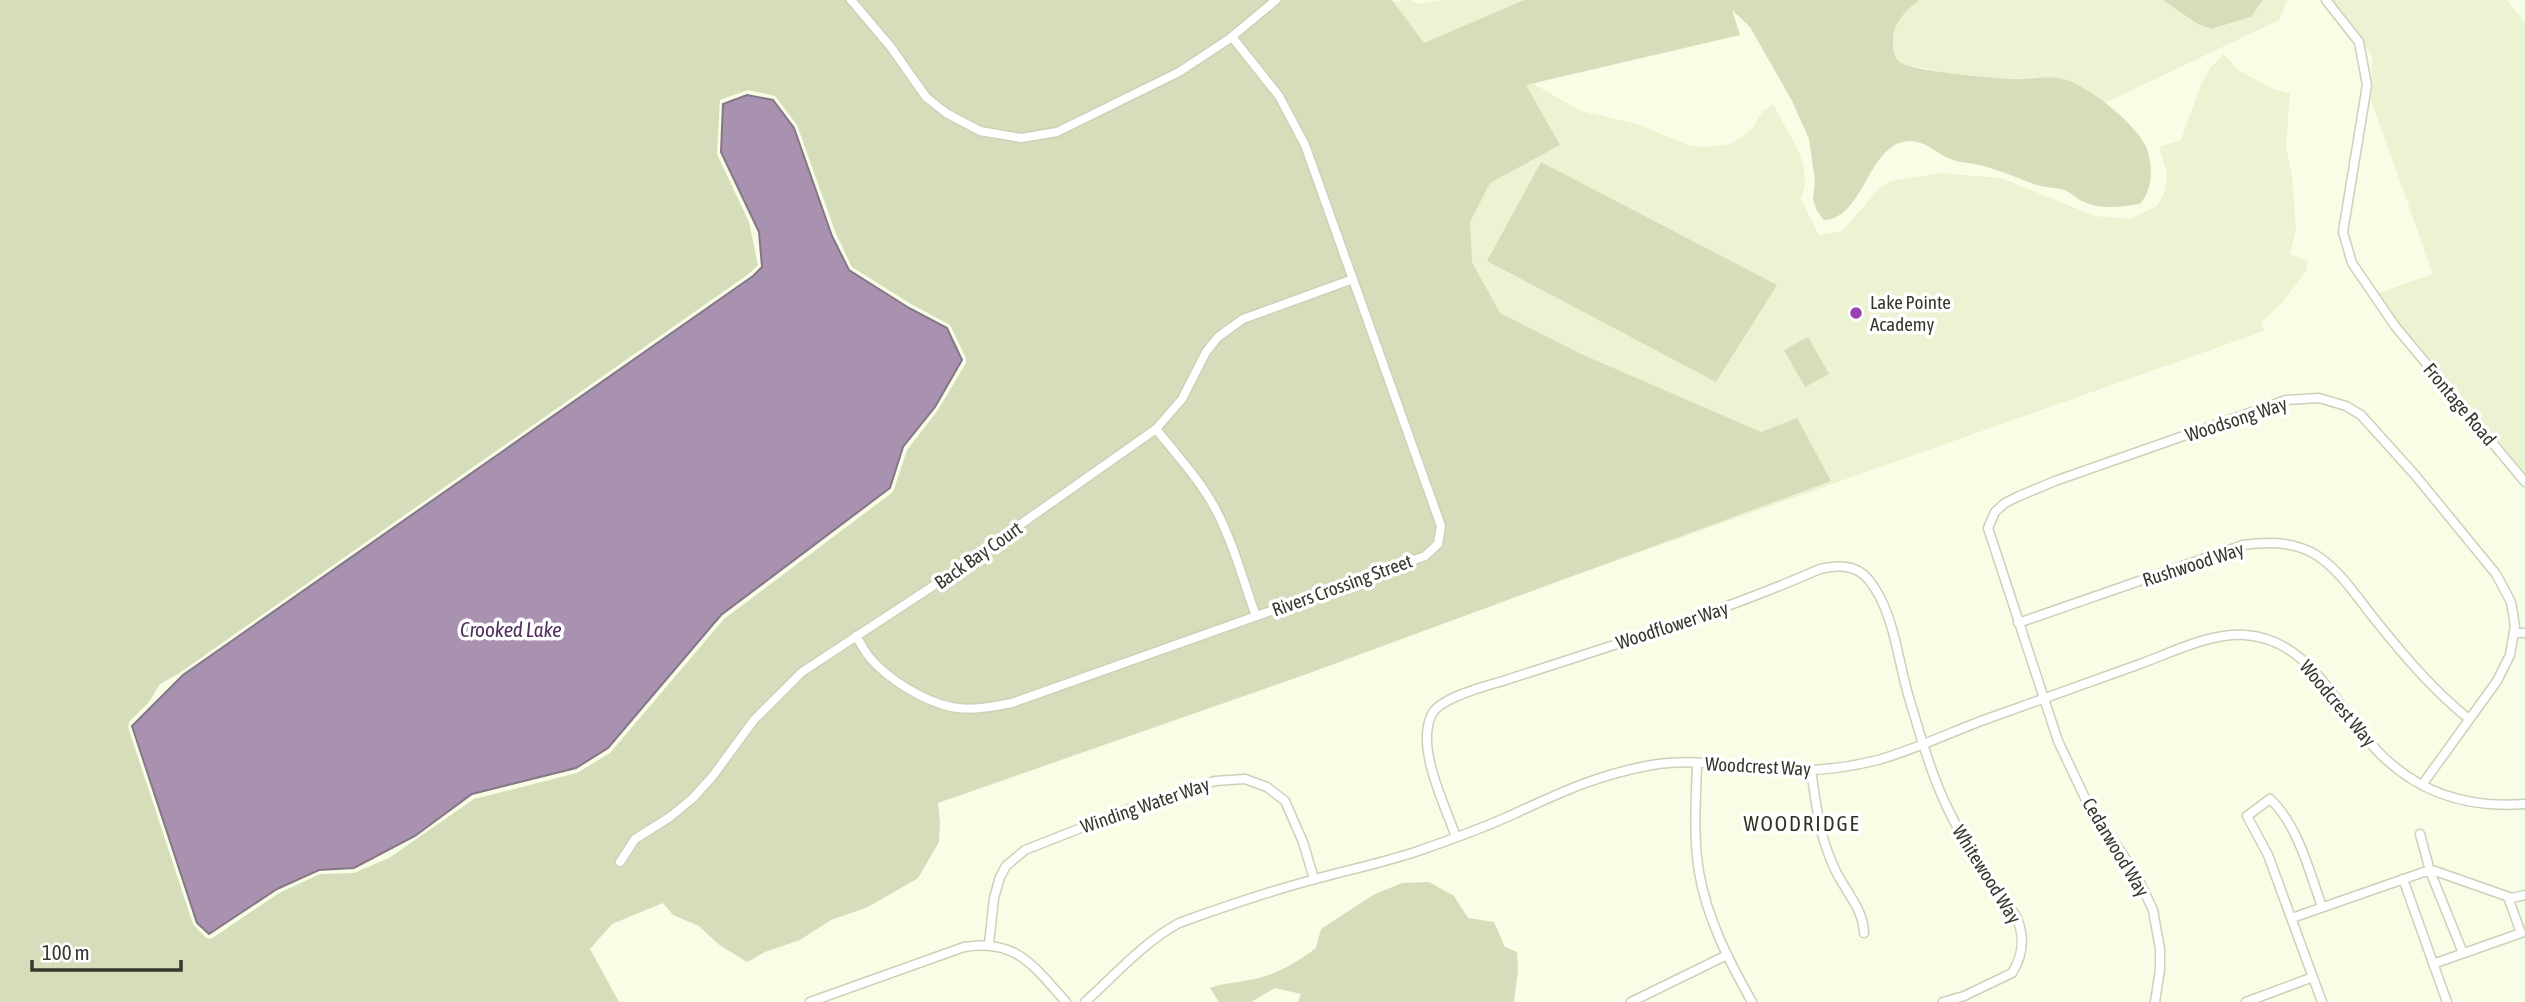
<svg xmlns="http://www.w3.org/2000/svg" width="2525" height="1002" font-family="'Asap Condensed',sans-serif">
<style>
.built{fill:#ecf3d3}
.green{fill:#d6ddbb;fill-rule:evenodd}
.water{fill:#a991b0;stroke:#867689;stroke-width:2}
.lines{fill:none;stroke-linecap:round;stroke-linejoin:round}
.minor-casing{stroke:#ccd1b9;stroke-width:11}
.minor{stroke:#fff;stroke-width:8}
.poi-dot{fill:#9742b0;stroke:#fff;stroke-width:2.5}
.labels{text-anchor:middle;stroke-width:7;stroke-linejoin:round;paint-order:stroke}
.poi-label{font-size:19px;fill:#36382e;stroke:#fff;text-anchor:start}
.street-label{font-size:19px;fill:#36382e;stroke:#fff}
.water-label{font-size:21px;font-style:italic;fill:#502f5a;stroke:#fff}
.neighbourhood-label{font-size:21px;letter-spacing:2px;fill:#2e321f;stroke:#fff}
</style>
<rect width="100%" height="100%" fill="#f8fde5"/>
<g class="built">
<path d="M1411,0l8,4 22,-4h83l-101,44 -30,-43z"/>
<path d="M1919,0h244l33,23 15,6 40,-12 12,-17h24l-8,20 -174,83 -9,-5 -60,-21 -24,2 -66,-6 -43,-9 -6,-5 -5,-11 1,-18 15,-21z"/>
<path d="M2332,0h175l18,22v456l-44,-58 -108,-125 60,-21 -62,-174 1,-44z"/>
<path d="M2224,54l14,16 35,19 17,4 -4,53 6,29 4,55 -6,24 18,7 -2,10 -25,33 -20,18 3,9 -725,257 -154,-449 137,-66 15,13 44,25 56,13 54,22 13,1 27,-3 21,-15 11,-18 10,-7 25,46 6,17 1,19 -4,13 18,36 23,-4 37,-42 11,-8 51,-8 60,5 94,38 36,3 26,-13 7,-12 3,-20 -8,-27 22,-7 21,-58 9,-15z"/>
</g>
<g class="green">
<path d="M0,0h1392l32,43 100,-43h395c-14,12 -27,24 -26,43 0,7 1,15 7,19 14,10 89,15 110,17 18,1 36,-4 53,0 25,6 76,47 84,70 6,18 6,40 -7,55 -19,3 -40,6 -58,-3 -7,-3 -11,-9 -18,-11 -9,-3 -18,-2 -27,-5 -17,-6 -33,-13 -50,-18 -12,-4 -26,-4 -37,-8 -14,-6 -23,-17 -39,-18 -43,-1 -46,78 -87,79l-7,-9 -4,-12 2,-18 -6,-42 -17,-38 -42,-74 -18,-17 8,25 -214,50 34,60 -70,38 -20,39 2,40 28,51 81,41 180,78 36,-14 34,63 -527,194 -366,128 2,19 -1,20 -21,36 -50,29 -37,13 -31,20 -35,12 -18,10 -29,-18 -19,-18 -26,-11 -10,-12 -51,21 -22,25 29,53h-619zM748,90l27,6 22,29 39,109 16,33 59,37 39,21 16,33v5l-28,47 -31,40 -14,42 -169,127 -114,134 -33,20 -103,26 -85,59 -35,15 -34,1 -41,19 -68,46 -5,-1 -13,-14 -65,-197 1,-5 20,-20 11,-18 18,-10 572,-401 8,-8 -9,-43 -32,-68 3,-54z"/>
<path d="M2163,0h100l-12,17 -40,12 -15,-6z"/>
<path d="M1541,162l236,123 -61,97 -229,-121z"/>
<path d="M1808,337l21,37 -24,13 -21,-37z"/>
<path d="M1429,882l25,14 14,22 26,4 11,25 12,5 1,19 -4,31h-216l3,-8 -26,-6 -24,14h-32l-9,-14c13,-5 26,-5 39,-8 25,-4 47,-17 67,-32l5,-19 52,-34 29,-12z"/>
</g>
<path class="water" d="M747,95l26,5 21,28 38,108 17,34 60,38 38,20 15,32 -27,47 -32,40 -13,41 -169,127 -113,133 -32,20 -104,26 -57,42 -61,32 -35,2 -42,19 -68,45 -12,-11 -65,-197 51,-51 570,-399 9,-9 -3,-35 -38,-80 2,-48z"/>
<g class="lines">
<defs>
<g id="minor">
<path d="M851,0l39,46 36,51 20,16 34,18 41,7 36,-6 122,-60 50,-33 47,-39"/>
<path d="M2326,0l33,42 8,43 -24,147 9,31 43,63 130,156"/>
<path d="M1156,429c20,25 43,50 59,79 18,34 28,72 41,108"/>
<path d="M2018,623l225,-78c23,-3 46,-4 68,7 28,15 46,46 66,70 28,35 57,69 92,97"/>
<path d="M2514,633h11"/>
<path d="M856,636c5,8 9,16 15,23 18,21 53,42 80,48 20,4 41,0 61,-4l413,-147 13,-12 3,-18 -136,-381 -26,-49 -47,-59"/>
<path d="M1697,764c-1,36 -4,72 2,108 8,47 30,89 53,130"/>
<path d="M1811,770c5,33 8,64 22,95 10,25 30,41 31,68"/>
<path d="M2420,834l10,37 33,82"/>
<path d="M1456,837c-11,-32 -41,-90 -24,-123 8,-16 53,-28 71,-33 107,-35 214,-67 317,-112 18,-4 36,-5 49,11 27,35 28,81 41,121 11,36 21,73 37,106 19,40 43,74 69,109 9,20 8,38 -4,57l-48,23 -21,6"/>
<path d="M620,862l15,-23 35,-22 23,-19 19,-21 42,-57 48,-48 128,-84 226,-159 26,-30 24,-47 12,-15 25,-18 110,-40"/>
<path d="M2403,879l44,123"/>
<path d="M2322,907c-12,-34 -25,-84 -52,-108l-23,17 21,39 54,147"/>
<path d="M2292,918l132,-46 11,-1 77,27 13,-3"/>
<path d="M989,944l5,-46 6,-21 6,-11 19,-16 99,-39 91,-30 30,-2 22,8 18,14 18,41 11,37"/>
<path d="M2433,964l88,-31 -13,-36"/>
<path d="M810,1002l154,-55c53,-9 70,20 102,55"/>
<path d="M1085,1002c30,-27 59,-60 94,-79 44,-16 88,-31 133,-43 35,-10 71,-17 106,-29 32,-11 65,-23 96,-37 47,-22 86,-40 138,-49 46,-8 92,4 138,5 29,1 60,-3 88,-10 35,-10 69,-26 103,-39 53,-19 106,-38 159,-57 33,-12 69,-31 105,-29 71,4 96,86 144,127 38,34 86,46 136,42"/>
<path d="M1631,1002l96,-47"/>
<path d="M2155,1002l5,-33v-20l-7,-39 -17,-36 -50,-74 -28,-59 -70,-213 7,-16 10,-9 12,-6 38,-16 231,-81 33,-2 27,8 15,9 54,60 81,99 15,28 4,24 -5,29 -13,26 -75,104"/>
<path d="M2246,1002l67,-25"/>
</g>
</defs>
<use href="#minor" class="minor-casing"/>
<use href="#minor" class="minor"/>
</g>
<circle class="poi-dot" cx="1856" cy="313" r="7"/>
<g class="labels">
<g class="poi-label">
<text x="1870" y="309">Lake Pointe<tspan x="1870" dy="22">Academy</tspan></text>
</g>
<g class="street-label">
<text transform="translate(2460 404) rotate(50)" y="7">Frontage Road</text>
<text transform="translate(2236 419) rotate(-18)" y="7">Woodsong Way</text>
<text transform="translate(978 555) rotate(-35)" y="7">Back Bay Court</text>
<text transform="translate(2193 564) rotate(-18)" y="7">Rushwood Way</text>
<text transform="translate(1342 585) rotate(-20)" y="7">Rivers Crossing Street</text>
<text transform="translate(1672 625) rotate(-18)" y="7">Woodflower Way</text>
<text transform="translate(2338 703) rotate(50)" y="7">Woodcrest Way</text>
<text transform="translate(1758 766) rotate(3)" y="7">Woodcrest Way</text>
<text transform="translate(1145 805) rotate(-19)" y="7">Winding Water Way</text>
<text transform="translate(2116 847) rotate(59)" y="7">Cedarwood Way</text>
<text transform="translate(1987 874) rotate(58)" y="7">Whitewood Way</text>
</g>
<g class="water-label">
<text x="511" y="637">Crooked Lake</text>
</g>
<g class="neighbourhood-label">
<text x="1802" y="831">WOODRIDGE</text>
</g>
</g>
<path d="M32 960v10h149v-10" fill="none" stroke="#36382e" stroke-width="3.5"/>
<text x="42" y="960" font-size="21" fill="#36382e" stroke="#ffffff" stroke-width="5" paint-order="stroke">100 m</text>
</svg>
